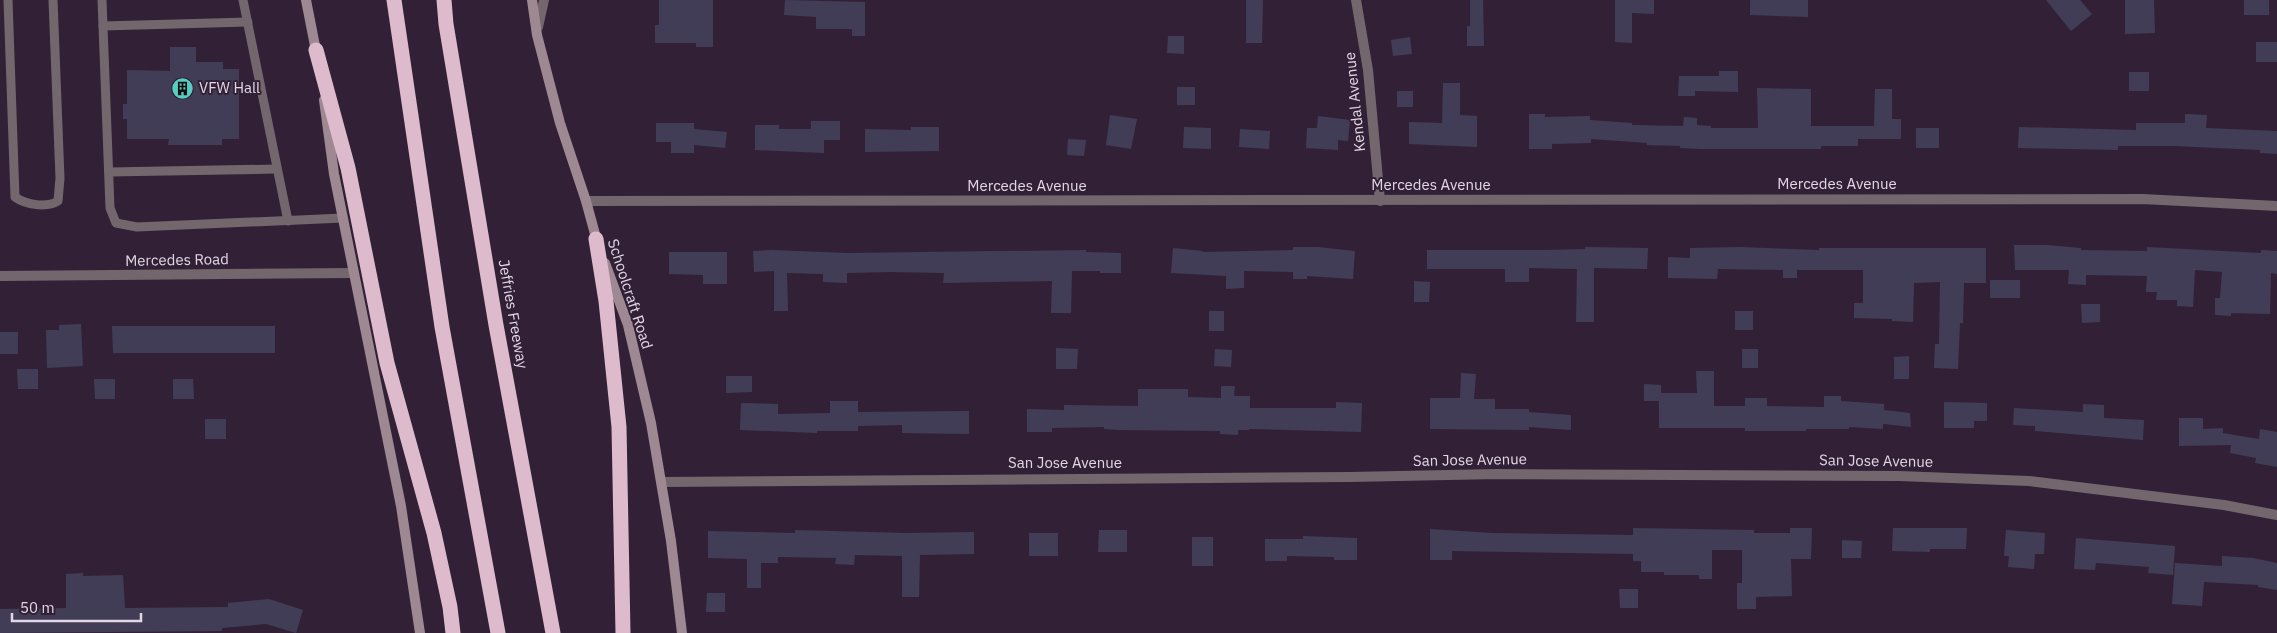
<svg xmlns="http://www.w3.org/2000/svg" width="2277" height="633" font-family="'IBM Plex Sans',sans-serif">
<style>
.building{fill:#423d56}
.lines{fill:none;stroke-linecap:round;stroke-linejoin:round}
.service{stroke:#74666d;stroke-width:9}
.minor{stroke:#74666d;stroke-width:10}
.secondary{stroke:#9e8993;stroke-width:10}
.motorway{stroke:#dbc;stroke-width:15}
.labels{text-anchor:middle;stroke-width:4;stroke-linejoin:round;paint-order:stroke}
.poi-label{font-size:15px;fill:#e2d6e4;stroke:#322136;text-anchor:start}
.street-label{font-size:15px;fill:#e2d6e4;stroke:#322136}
</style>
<rect width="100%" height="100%" fill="#322136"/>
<g class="building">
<path d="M659,0h54v47h-17v-4h-41v-18h4z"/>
<path d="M785,0l80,2v34h-13v-7h-36v-12l-32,-2z"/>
<path d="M1246,0h17l-1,43h-16z"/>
<path d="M1470,0h13l1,46h-17v-20h3z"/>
<path d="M1615,0h39v14l-22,-1v30l-17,-1z"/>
<path d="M1750,0h58v17l-58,-2z"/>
<path d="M2046,0h34l12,14 -21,17z"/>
<path d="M2125,0h29l1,33 -30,1z"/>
<rect x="2244" y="0" width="25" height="15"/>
<path d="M1168,36h16v18l-17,-1z"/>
<path d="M1410,37l2,17 -19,2 -2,-16z"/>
<rect x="2256" y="42" width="21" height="20"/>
<path d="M170,47h26v15h27v7h16v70h-17v6h-54l1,-6h-42v-20h-4v-15h4v-34l43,1z"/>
<path d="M1719,71h19v21l-43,-1v5h-17l1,-20h40z"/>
<rect x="2129" y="72" width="20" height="19"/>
<path d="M1443,83h17v32l17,1v31l-68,-3v-22l33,1z"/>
<rect x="1177" y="87" width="18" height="18"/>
<path d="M1757,88l54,1v37h63l1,-37h17v30h9v20h-43v7h-37v3h-121l-20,-1v-2l-33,-1v-2l-56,-4v4l-39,1v5h-23v-35h16v3l45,-1v4l42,3v2l51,1 1,-9 13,1v7l14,1v2h47z"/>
<rect x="1397" y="91" width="16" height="16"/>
<path d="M2185,114l22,1 -1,13 71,3v23l-17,-1v-3l-85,-4h-57v4l-100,-2 1,-21 117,3v-7h49z"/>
<path d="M1110,115l27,4 -6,30 -25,-4z"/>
<path d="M1318,116l32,4 -2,21 -10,-1v10l-32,-2 1,-20h10z"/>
<path d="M811,121h29v19h-16v13l-69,-3v-25h24v4h32z"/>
<path d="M656,123h38v6l33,3 -2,16 -31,-3v8h-23v-11h-15z"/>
<path d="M911,127h28v24l-74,1v-23l46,1z"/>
<path d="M1184,127l27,1v21l-28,-1z"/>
<rect x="1916" y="128" width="23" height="20"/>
<path d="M1240,129l30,2 -1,18 -30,-2z"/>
<path d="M1068,139l18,1 -2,16 -17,-1z"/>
<path d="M2014,245h33l34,3v2l66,1v-4l114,6v-3l16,1v23l-6,-1 -1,41 -39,-1v3l-16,-1v-17h5l2,-26 -27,-2 -2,37 -16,-1v-6h-21l1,-8h-11l1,-16 -61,-1v10l-18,-1 1,-14h-54z"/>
<path d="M1293,247h25l37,4 -2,28 -46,-3v3h-14v-7l-49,-1v17l-18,1v-13l-55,-3 2,-25 30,3v1l90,-2z"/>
<path d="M1585,247l63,1 -1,21 -53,-1v54h-18l1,-53 -48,-1v14h-24v-13h-78v-19h118l40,-1z"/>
<path d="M1740,247l79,3v-2h167v35h-22l-1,40h-3l-2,46 -24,-1 1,-24h4l1,-62 -26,1 -1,39 -21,-1v-2l-38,-1v-15h9v-33h-66v8h-14v-8l-65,-1 -1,10 -49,-1v-21l22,1v-10z"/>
<path d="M772,250l75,3 239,-3v2l35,1v20h-21v-2h-28l-1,42h-20l1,-32 -109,2 1,-10 -54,-1 -43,1v10l-24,-1v-8l-36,-1 1,38h-14v-40l-20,1 -1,-21z"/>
<path d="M669,252h58v32h-24v-9l-34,-1z"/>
<rect x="1990" y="280" width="30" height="18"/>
<path d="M1414,281l16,1 -1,20h-15z"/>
<path d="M2081,304h19v18l-18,1z"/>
<rect x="1209" y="311" width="15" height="20"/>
<rect x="1735" y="311" width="18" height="19"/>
<path d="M81,324l2,42 -36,2 -1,-38h13v-5z"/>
<path d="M112,326h163v27h-162z"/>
<rect x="0" y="332" width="18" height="22"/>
<path d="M1056,348l22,1 -1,20h-21z"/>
<path d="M1215,349l17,1 -1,17 -17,-1z"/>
<rect x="1742" y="349" width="16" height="19"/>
<path d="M1909,356v23h-15v-22z"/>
<path d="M17,369h21v20h-20z"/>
<path d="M1696,371h18v35h31v-8h22v8l57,1v-11h17v5l43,3v6l26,3 1,14 -28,-3v5l-34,-2v2h-43v2h-61v-3h-86v-27h-15v-17l17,1v8h36z"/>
<path d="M1461,373l15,1 -2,25h21v10h34v3l42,3v15l-42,-3v3l-99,-1v-31h30z"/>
<path d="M726,376h26v16l-26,1z"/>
<path d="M94,379h21v20h-20z"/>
<path d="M173,379h20l1,20h-21z"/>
<path d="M1221,386h14l-1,10h16v12h86v-6l26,1 -1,29 -112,-3v1h-11v5l-18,-1v-3l-102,-1 -14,-1v-2l-52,1v4h-25v-23l37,1v-5l74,1v-17h50v8l33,1z"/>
<path d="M830,401h28v11l111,-1v23l-67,-1v-8l-44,1v5h-41v2l-77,-3 1,-27 37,1v10l52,-1z"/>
<path d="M1944,402l43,1v18h-13v7h-30z"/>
<path d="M2083,404l21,1v13l40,2 -1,20 -108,-9v-5l-22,-1 1,-17 69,4z"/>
<path d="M2179,418h24v11l20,-1v5l36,6 1,-10 17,3v35l-22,-4 1,-5 -26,-5 1,-8 -52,1z"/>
<rect x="205" y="419" width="21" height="20"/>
<path d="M1633,528l121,2v3h36v-5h22l-1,31h-20l1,37 -36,1v12h-19v-26h5v-33h-30v29h-13v-4h-35v-3h-23v-11h-8v-7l-181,-3v9h-22v-31l62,4 141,2z"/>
<path d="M1893,528h74l-1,21h-36v3l-38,-1z"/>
<path d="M795,530l111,3 68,-1v22l-54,1 -1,42h-17v-41l-47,-1 -1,10 -19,-1 1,-6 -58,-1v6h-17v25h-14v-29l-39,-1v-27l87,2z"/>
<path d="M1099,530h28v22h-29z"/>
<path d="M2006,530l39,3 -1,21h-9l-1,15 -26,-2 1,-11h-5z"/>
<rect x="1029" y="533" width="29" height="23"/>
<path d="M1303,536l54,2v22h-23v-3l-47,-1v5h-22v-22h38z"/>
<rect x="1192" y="537" width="21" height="29"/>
<path d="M2076,538l99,8 -2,29 -25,-2 1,-6 -53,-4 -1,7 -21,-1z"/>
<path d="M1842,540l20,1 -1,17h-19z"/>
<path d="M2222,556l31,2 24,5v27l-19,-3v-2l-54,-3 -2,24 -30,-2 3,-41 47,3z"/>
<path d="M83,573v3l40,-1 2,33 103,-1v-4l41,-4 34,11 -7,23 -30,-9 -44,4v3l-222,2v-24l66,-1v-34z"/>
<path d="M1619,589h19v19h-18z"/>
<path d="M707,593h18v19h-19z"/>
</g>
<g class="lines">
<g class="service">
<path d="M8,0l7,197c11,8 32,11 43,4l2,-23 -7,-178"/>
<path d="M102,0l8,208 6,15 21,4 206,-9"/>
<path d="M243,0l45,221"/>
<path d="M103,26l145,-4"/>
<path d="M109,172l168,-3"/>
</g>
<g class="minor">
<path d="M1356,0l12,70 12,131"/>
<path d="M538,27l6,-27"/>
<path d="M586,201l1557,-2 134,7"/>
<path d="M0,276l353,-3"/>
<path d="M662,482l688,-5 147,-3 402,2 130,5 195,24 53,10"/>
</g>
<g class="secondary">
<path d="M306,0l11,56"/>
<path d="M532,0l5,35 23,88 26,78 12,44"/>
<path d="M324,100l10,74 67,332 19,127"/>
<path d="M605,263l23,62 23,98 20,118 11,92"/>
</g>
<g class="motorway">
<path d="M394,0l48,327 56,306"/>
<path d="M444,0l2,24 50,301 57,308"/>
<path d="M316,50l32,118 39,195 47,170 16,74 3,26"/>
<path d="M596,239l10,62 13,126 4,206"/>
</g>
</g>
<defs>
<symbol id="building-disc" viewBox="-11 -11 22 22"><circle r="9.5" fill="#56cec3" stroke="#322136"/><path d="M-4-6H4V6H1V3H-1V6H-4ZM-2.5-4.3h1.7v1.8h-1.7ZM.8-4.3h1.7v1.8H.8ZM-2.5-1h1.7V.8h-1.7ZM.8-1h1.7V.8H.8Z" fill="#111"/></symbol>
</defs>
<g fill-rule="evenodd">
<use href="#building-disc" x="170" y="76" width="25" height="25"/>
</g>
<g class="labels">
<g class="poi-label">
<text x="199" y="93">VFW Hall</text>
</g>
<g class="street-label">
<text transform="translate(1355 102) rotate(-96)" y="5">Kendal Avenue</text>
<text x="1837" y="189">Mercedes Avenue</text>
<text x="1431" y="190">Mercedes Avenue</text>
<text x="1027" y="191">Mercedes Avenue</text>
<text transform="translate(177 260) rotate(-1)" y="5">Mercedes Road</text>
<text transform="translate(630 294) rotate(72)" y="5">Schoolcraft Road</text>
<text transform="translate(513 314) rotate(80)" y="5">Jeffries Freeway</text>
<text transform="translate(1470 460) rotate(-1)" y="5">San Jose Avenue</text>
<text transform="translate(1876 461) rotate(1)" y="5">San Jose Avenue</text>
<text x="1065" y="468">San Jose Avenue</text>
</g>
</g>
<path d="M12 613v8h129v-8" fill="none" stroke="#e2d6e4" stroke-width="2.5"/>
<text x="20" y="613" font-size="15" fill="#e2d6e4" stroke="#322136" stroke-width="4" paint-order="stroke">50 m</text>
</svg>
